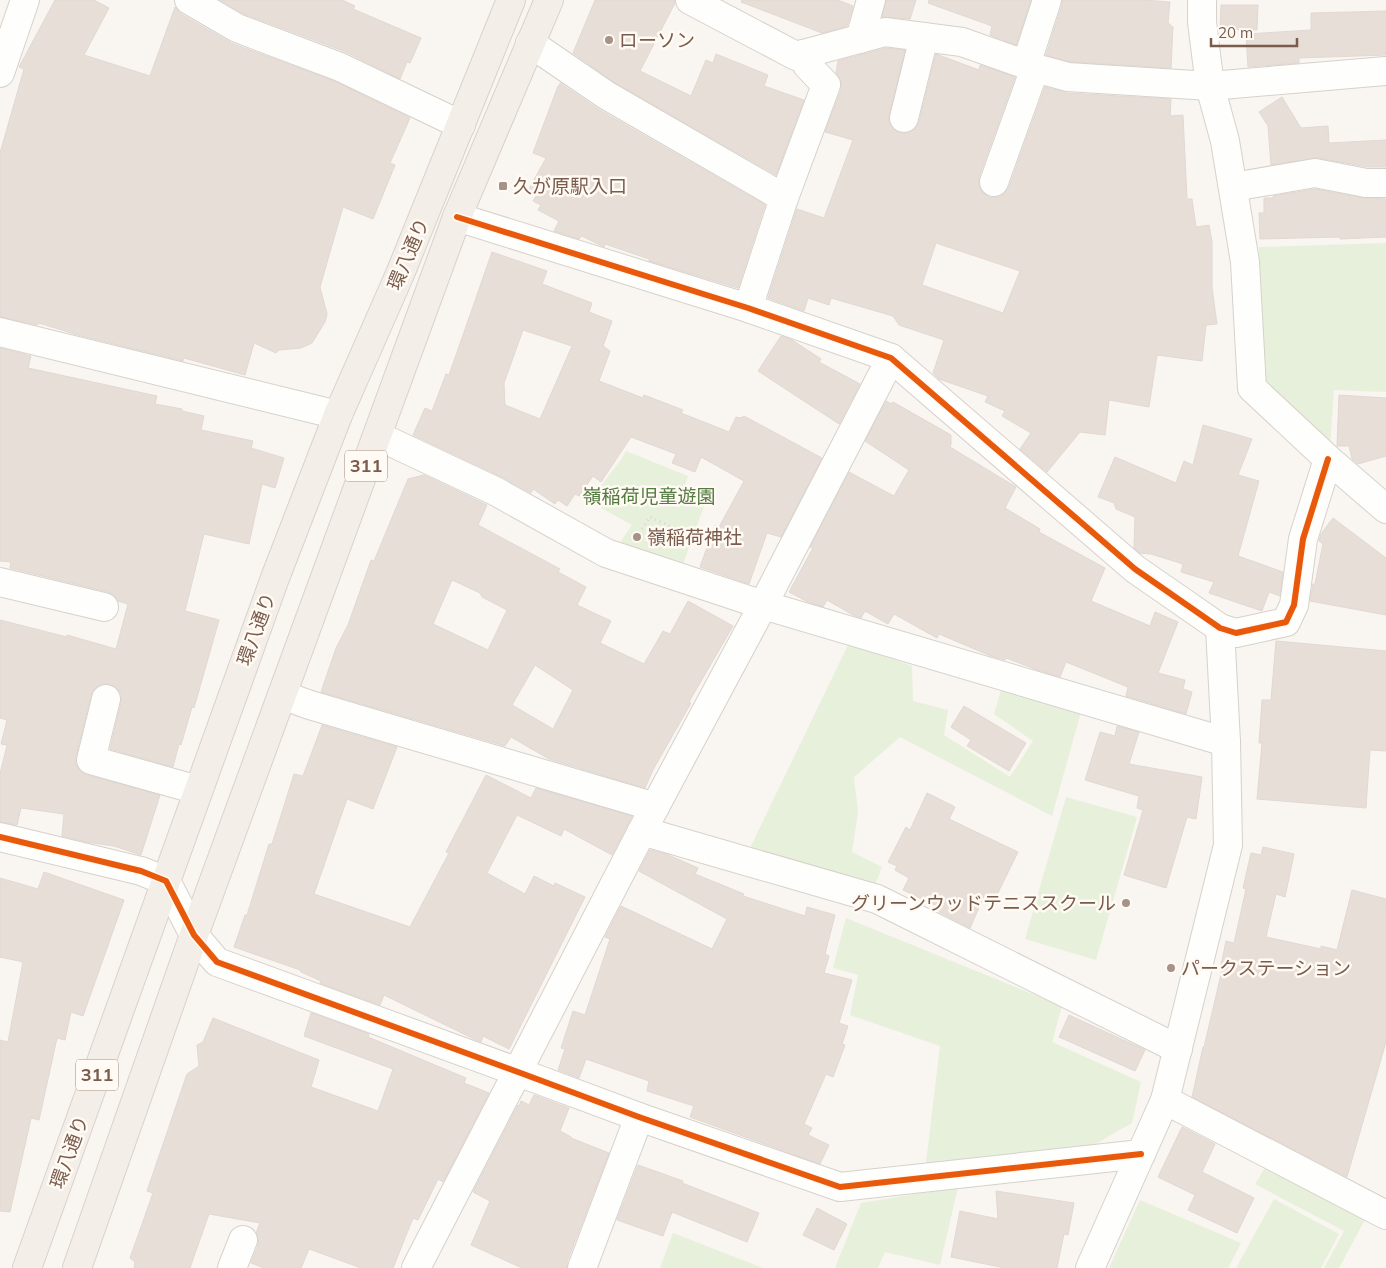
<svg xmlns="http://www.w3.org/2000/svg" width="1386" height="1268" font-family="Mulish,'Noto Sans JP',sans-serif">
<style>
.green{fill:#e7f0db}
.building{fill:#e6ded7;stroke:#e2d8d2;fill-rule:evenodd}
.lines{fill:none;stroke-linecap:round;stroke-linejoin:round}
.minor-casing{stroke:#d7d1cb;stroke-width:30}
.major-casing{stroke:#dad1cc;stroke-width:30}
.path{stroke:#dcd5d0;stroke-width:3;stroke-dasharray:1 4;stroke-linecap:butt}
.minor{stroke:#fefefd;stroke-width:28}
.major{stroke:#f3eee8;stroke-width:28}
.cycleway-casing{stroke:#fffaf3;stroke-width:9}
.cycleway{stroke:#e8590c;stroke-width:6}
.poi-dot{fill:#a69286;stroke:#fffaf3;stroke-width:2}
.labels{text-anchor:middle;stroke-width:5;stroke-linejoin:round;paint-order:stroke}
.shield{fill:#fffaf3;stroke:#a28b7f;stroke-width:1}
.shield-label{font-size:18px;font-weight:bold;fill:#7a5c4d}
.poi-label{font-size:19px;fill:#7a5c4d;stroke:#fffaf3;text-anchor:start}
.street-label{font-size:19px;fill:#7a5c4d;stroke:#fffaf3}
.park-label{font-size:19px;fill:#537a41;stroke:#fffaf3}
</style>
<rect width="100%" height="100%" fill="#f9f5f0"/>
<g class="green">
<path d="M1386,243v149l-52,-2 -4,56 -67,-57 -4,-142z"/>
<path d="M626,451l62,25 -6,18 23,9 -23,64 -63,-23 13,-19 -43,-24 32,-41z"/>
<path d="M849,643l63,23 1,35 35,9 -4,25 66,42 23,-36 -39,-27 8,-27 79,25 -29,104 -152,-79 -46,40 4,35 -6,40 30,15 -9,23 -124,-40z"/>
<path d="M1066,797l71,20 -41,143 -71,-21z"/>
<path d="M846,918l216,88 -10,36 89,40 -9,41 -45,26 -162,22 15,-125 -90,-31 8,-40 -25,-7z"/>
<path d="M1267,1165l101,49 -29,54h-15l20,-37 -89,-47z"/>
<path d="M958,1187l-18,78 -55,-13 -7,16h-43l26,-65z"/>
<path d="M1274,1199l65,35 -18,34h-85z"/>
<path d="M1140,1200l101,43 -13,25h-119z"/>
<path d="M673,1233l90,35h-103z"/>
</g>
<g class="building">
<path d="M55,0h39l15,8 -25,47 66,21 25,-69 6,7 50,29 103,38 76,37 -20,45 5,2 -22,54 -30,-12 -23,80 7,27 -2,8 -13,21 -11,5 -22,2 -3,3 -22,-10 -9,32 -61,-17 -1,3 -105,-26 -39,-12 -1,2 -38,-8v-164l24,-84 -5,-2z"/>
<path d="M220,0h122l13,6 -2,3 68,29 -11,25 -3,-1 -7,17 -54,-27 -102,-38z"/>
<path d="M595,0h79l1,3 -35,68 51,25 15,-36 7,3 3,-9 52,21 -4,11 40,14 -28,75 -162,-93 -41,-29z"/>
<path d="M742,0h96l15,6 -6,20 -25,7 -81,-31z"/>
<path d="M886,0h30l-6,19 -28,-2z"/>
<path d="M929,0h102l-15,45 -26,-10 2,-9 -64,-23z"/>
<path d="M1062,0h82l26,2 -2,21 5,4 -2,41 -100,-6 -25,-7 16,-50z"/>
<path d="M1221,5h37l-1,25 -37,-1z"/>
<path d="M1386,11v44l-87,3v5l-51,4 -2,-33 65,-4v-17z"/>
<path d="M886,48l19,2 -16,65v7l4,7 8,4h7l7,-4 4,-7 17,-68 43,16 1,-5 35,12 -36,100v7l3,8 7,5h7l8,-3 5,-7 36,-100 22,6 104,6 -1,17 13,-1 4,84h5l4,28 13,-2 3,17v46l5,36 -11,1 -4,36 -45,-6 -8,52 -40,-7 -4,35 -25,-3 -33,40 -27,-23 11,-16 -29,-17 3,-5 -20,-9 3,-6 -49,-17 -6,-6 11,-33 -45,-15 -6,-9 -62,-18 -2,7 -21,-7 -4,13 -36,-13 29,-89 27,9 29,-78 -28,-8 16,-42v-9l-5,-8 2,-12zM936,243l84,28 -17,42 -81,-28z"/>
<path d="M560,83l38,26 167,96 -27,83 -89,-27v-2l-44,-15 -1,3 -22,-11 -3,3 -25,-8 5,-10 -21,-11 3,-5 -8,-4 4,-7 -8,-5 17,-31 -13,-5 25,-67h1z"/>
<path d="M1282,97l19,31 27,-2 1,17 57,-3v27h-18l-50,-9 -47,7 -3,-39 -9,-14z"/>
<path d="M1315,189l48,9 23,1v38l-46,2v-2l-80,2 -1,-26h5v-15h9v-2z"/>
<path d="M492,252l55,19 -5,13 50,19 -3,9 23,9 -9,25 7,5 -11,30 44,17 1,-3 39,15 -2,3 48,19 7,-15 5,1 3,-2 78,42 -41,79 -14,-4 -18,51 -49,-17 15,-42 4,2 25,-46 -43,-24 -6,15 -23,-9 4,-9 -45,-17 -30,45 -8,-6 -14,20 -4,-2 -8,12 -9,-6 -3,4 -22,-15 -2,4 -29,-16 -89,-42 12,-27 7,3 14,-37 3,1zM523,330l49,16 -32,73 -35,-14 -1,-22z"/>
<path d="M781,336l11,4 29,19 -2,3 41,22 -21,40 -81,-53z"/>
<path d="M0,348l31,8 -3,12 129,28 -2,8 27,5v2l22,5 -3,14 52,11 -2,7 33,10 -9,30 -13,-4 -13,60 -45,-10 -19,77 34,9 -25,88 -2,-1 -11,38 -2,-1 -6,23 -63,-18 11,-46v-9l-5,-7 -6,-3h-8l-7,4 -4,7 -15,61v8l4,7 7,4 73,20 -19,60 -27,-9 -28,-4 -24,-6 2,-22 -43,-6 -4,17 -17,-3v-48l7,-29 -6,-1 6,-24 -7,-2v-98l67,17v-2l49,14 12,-45 -10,-3 -4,-6 -6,-3 -98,-24 1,-6 -11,-1z"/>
<path d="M1339,395l47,3v58l-28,8 -6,-5 -3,-13h-12z"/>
<path d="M886,401l6,3 1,-2 58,33v9l-1,3 66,40 -11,21 35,21 -1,3 66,36 -14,33 59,25 5,-14 23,10 -20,51 27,7 -2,9 9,3 -6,22 -60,-18 2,-9 -62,-25 -6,15 -25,-8 -29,-11 -1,2 -14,-4 -52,-22 -2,4 -43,-24 -6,10 -23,-13 -4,7 -8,-3 -26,-15 -4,7 -17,-6 -17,-9 24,-44 -3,-1 39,-75 45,24 15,-26 -44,-29z"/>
<path d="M1203,425l49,14 -14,36 21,6 -21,75 45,16 -3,24 -11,-4 -7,19 -53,-18 5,-11 -33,-10 2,-8 -32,-10 -11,-1 -6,-5 1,-31 -19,-8 -2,-6 -16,-6 17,-40 61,26 8,-22 9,4z"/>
<path d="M424,475l63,30 -9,20 82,44 -2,3 28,15 -9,18 34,16 -11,22 44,21 19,-33 7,3 18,-33 45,25 -44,76 2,1 -38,67 -8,18 -96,-29 -38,-22 -6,9 -184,-54 15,-44 12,-23 23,-65 3,1 34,-82zM452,580l28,13 2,4 25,13 -19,40 -55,-26zM535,665l38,25 -20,39 -41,-24z"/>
<path d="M1333,518l53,40v57l-76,-14 3,-17h2l8,-40 -4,-3 2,-7z"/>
<path d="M1276,641l110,10v100l-16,-1 -4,58 -109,-9 5,-56h-3l3,-43h9z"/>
<path d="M964,706l62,37 -17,28 -42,-25 4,-6 -20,-13z"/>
<path d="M322,725l75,22 -24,62 -26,-10 -33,95 96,33 39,-74 -3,-1 40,-77 45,23 5,-10 96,28 -20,39 -48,-26 -3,7 -44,-21 -30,58 38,21 9,-18 20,10 1,-3 30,14 -76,152 -26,-13 -2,6 -7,-3 -90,-44 -4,10 -60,-22 1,-2 -20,-9 -1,-2 -66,-23 11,-32h2l22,-71h3l22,-70 9,2z"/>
<path d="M1117,726l22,6 -10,32 73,13 -6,42 -9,-2 -21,71 -42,-13 19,-65 -6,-2 2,-12 -54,-16 15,-48 15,4z"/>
<path d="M927,793l28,14 -6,12 69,33 -23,47 -10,-5 -15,34 -31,-16 2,-4 -38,-18 6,-12 -14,-8 2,-4 -9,-4 18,-35 4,3z"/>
<path d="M1263,847l31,7 -9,43 -9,-3 -10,43 55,12v-3l16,4 15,-60 34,9v143l-39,135 -155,-80 11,-50h1l19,-81 -2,-1 5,-24 8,2 12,-54 -3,-1 8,-35 10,2z"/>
<path d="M650,850l16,4 32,14 -3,6 49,20 -1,2 62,20 2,-9 28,8 -10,39 4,2 -5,17 28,7 -13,43 9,3 -6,18 3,1 -12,32 -7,-3 -22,50 8,4 -4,7 21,10 -9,19 -130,-47 4,-11 -47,-15 2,-10 -63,-22 -7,19 -21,-8 7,-21 -4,-1 12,-37 12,4 25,-76 -5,-2 16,-31 91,43 15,-30 -88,-48z"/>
<path d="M44,872l80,28 -41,116 -12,-4 -6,28 -8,-2 -18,82 -8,-2 -21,94 -10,-1v-171l8,2 15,-80 -23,-5v-79l38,11z"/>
<path d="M311,1013l58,21 -1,3 98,41 -2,5 25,10 -46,89 -5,-3 -20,41 -5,-2 -20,50h-32l-52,-19 -8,19h-37l-13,-5 7,-18v-7l-2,-5 4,-10 -51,-9 -19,54h-56l1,-6 -5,-4 23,-65 -6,-2 40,-117 12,-8 -2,-21 6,-3 10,-24 106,42 -8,27 67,24 15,-42 -89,-33z"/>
<path d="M1069,1015l76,35 -10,21 -76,-34z"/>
<path d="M534,1095l35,13 -9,23 11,6v1l38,15 -42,109v6h-45l-51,-23 19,-44 -17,-9 45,-87 1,1 2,-5 8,4z"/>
<path d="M1182,1127l33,17 -13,28 52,26 -17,35 -49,-23 7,-15 -37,-18z"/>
<path d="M638,1165l45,16 -1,2 77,30 -12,29 -75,-30 -9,24 -46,-16z"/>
<path d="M996,1191l78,12 -6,32 -4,-1 -7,34h-52l-54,-11 9,-46 38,8z"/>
<path d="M817,1208l30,16 -13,26 -31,-15z"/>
</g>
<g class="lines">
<defs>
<g id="minor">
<path d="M189,0l48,28 103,39 121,58"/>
<path d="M690,0l106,56 89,-24 77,10 73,26 33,9 142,9 176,-15"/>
<path d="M1202,0v22l8,64 15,55 20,121 7,126 76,71 58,50"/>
<path d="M860,39l11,-39"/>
<path d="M530,43l76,52 178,103"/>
<path d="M1026,65l21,-65"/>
<path d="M0,73l25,-73"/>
<path d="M904,118l20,-81"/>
<path d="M994,182l41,-114"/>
<path d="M1233,187l82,-14 51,10h20"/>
<path d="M457,217l291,91 143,50 244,211 85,59 16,5 50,-11 8,-17 9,-66 25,-80"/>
<path d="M748,308l36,-110 42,-113 -19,-20 -4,-11"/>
<path d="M0,332l338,83"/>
<path d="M378,436l117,55 111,62 157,52 463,137"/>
<path d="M0,582l104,25"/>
<path d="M282,695l28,10 345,102"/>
<path d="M106,699l-15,61 107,30"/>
<path d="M642,831l235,68 301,150"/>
<path d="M0,837l141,34 25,10 28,54 23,27 301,110 121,45 201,70 301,-33"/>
<path d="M1165,1100l221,115"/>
<path d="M232,1268l11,-28"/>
<path d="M416,1268l226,-437 121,-226 128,-247"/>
<path d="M582,1268l57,-151"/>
<path d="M1090,1268l75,-168 63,-255 -2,-103 -6,-114"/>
</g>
<g id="major">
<path d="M27,1268l248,-690 63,-163 62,-141 111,-274"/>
<path d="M77,1268l117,-333 263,-718 92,-217"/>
</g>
</defs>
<use href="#minor" class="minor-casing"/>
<use href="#major" class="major-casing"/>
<path class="path" d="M639,533l11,-16 33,15 -4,15"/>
<use href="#minor" class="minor"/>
<use href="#major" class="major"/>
<defs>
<g id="cycleway">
<path d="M457,217l291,91 143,50 244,211 85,59 16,5 50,-11 8,-17 9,-66 25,-80"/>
<path d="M0,837l141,34 25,10 28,54 23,27 301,110 121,45 201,70 301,-33"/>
</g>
</defs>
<use href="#cycleway" class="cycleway-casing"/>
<use href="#cycleway" class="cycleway"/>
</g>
<g class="poi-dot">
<circle cx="609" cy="40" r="5"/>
<rect x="498" y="181" width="10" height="10" rx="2.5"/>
<circle cx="637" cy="537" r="5"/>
<circle cx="1126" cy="903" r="5"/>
<circle cx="1171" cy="968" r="5"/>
</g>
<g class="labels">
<g class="shield">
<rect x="345" y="450.5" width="42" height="31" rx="4"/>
<rect x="76" y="1059.5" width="42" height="31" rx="4"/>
</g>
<g class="shield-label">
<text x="366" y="472">311</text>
<text x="97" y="1081">311</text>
</g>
<g class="poi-label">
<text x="619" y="47">ローソン</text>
<text x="513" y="193">久が原駅入口</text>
<text x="647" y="544">嶺稲荷神社</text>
<text x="1116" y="910" text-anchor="end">グリーンウッドテニススクール</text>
<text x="1181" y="975">パークステーション</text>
</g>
<g class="street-label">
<text transform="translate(408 254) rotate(-67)" y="7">環八通り</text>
<text transform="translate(256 629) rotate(-70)" y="7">環八通り</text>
<text transform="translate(69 1152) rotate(-70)" y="7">環八通り</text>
</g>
<g class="park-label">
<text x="649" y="503">嶺稲荷児童遊園</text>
</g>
</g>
<path d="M1211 38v8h86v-8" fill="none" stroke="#7a5c4d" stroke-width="2.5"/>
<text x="1218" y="38" font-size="15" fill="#7a5c4d" stroke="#fffaf3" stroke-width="4" paint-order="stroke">20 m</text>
</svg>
